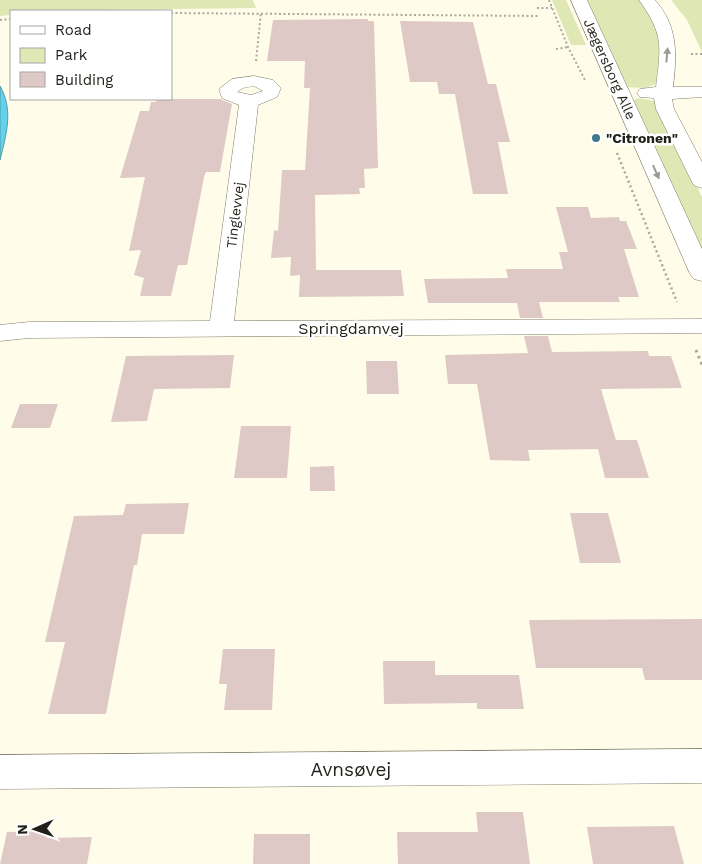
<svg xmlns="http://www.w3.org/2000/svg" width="702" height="864" font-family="'Work Sans',sans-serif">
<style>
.green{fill:#dfe7b5}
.water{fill:#63d1eb;stroke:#4f9cac}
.building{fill:#dfc9c7}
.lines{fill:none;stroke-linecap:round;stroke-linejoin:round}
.minor-casing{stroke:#7f7c6b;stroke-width:1}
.path-far2{stroke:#aba99a;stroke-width:2;stroke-dasharray:2 2.5;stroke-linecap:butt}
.path-far1{stroke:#aba99a;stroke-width:2.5;stroke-dasharray:2 3;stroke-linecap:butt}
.path{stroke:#aba99a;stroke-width:3;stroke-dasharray:2.5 4;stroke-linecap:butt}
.minor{fill:#fff;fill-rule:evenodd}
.oneway{fill:#9b9a97}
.poi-dot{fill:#3d7790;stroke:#fff;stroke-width:2}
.labels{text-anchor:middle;stroke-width:5;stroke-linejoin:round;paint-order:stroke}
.far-street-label{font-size:14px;fill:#201f18;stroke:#fff}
.far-poi-label{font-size:14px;font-weight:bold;fill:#201f18;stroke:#fff;text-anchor:start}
.street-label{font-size:16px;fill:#201f18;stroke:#fff}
.near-street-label{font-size:19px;fill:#201f18;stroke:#fff}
</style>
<rect width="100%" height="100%" fill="#fffce9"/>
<g class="green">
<path d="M0,0h253l3,8 -245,3v4l-11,1z"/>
<path d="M552,0h14l20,45h-15z"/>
<path d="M584,0h57c18,19 26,60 15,84l-11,4 -20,-1z"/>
<path d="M671,0h31v52l-15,-32z"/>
<path d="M638,98l17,3 47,96v58l-70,-154z"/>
</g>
<path class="water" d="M0,86c14,25 6,49 0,74z"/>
<g class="building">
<path d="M368,19v2h6l4,147 -14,1 1,19h-6l1,6 -45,1 1,75h85l3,26 -105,1 1,-22 -10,1 1,-19 -20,1 3,-28 4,1 4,-61h23l5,-82h-6l1,-27h-38l6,-41z"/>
<path d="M400,21l73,1 15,62h8l14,58h-12l10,52h-35l-18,-100h-16l-2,-12h-27z"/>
<path d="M157,99h63l12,5 -12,68h-14l-2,5 -17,88h-9l-7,31h-31l4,-18 -10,-3 7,-25 -12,1 16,-74 -25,1 20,-67h9l2,-9h5z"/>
<path d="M556,207h32l3,11 28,-1 1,4h6l11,28h-13l15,48h-21l2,5h-81l4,16h-23l-3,-15h-89l-4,-24 84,-1 -2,-9h57l-4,-17h9z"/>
<path d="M524,336h24l4,16 96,-1 1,5h22l11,32 -81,1 15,51h21l12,38h-44l-7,-29 -70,1 2,11 -40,-1 -13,-76h-29l-3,-29 83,-2z"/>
<path d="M234,355l-4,33 -76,1 -7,32 -36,1 15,-66z"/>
<path d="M366,361h31l2,33h-32z"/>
<path d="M20,404h38l-8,24h-39z"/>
<path d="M241,426h50l-4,52h-53z"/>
<path d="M334,466l1,25h-25v-24z"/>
<path d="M189,503l-5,31h-42l-5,31h-3l-28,149h-58l17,-72h-20l29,-126 49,-1 3,-11z"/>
<path d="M570,513h38l13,50h-41z"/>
<path d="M702,619v61h-57l-3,-12h-106l-7,-48z"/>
<path d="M223,649h52l-3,61h-48l3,-26h-8z"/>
<path d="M383,661h52v14h84l5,34h-47v-6l-93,1z"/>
<path d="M476,812h47l7,52h-132l-1,-32h81z"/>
<path d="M674,826l10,38h-91l-6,-37z"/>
<path d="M48,831l-1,7 45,-1 -5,27h-87l7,-32z"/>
<path d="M254,834h56v30h-57z"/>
</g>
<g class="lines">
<defs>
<g id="minor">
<path d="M571,0h16l115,249v32l-8,-2 -4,-5z"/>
<path d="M639,0h16c23,26 22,54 18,87h29v10l-30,2 2,10 28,53v26l-7,-2 -3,-4 -36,-73 -2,-11 -14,-1 -3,-4 3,-4 16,-2c5,-41 8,-52 -17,-87z"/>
<path d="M254,76l19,4 8,8 -4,9 -19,8 -24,216 468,-2v14l-673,5 -29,3v-16l29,-3 181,-1 29,-216 -17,-7 -3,-9 13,-10zM254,86l9,5 -12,4 -14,-3 6,-4z"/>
<path d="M702,749v34l-702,6v-34z"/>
</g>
</defs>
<use href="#minor" class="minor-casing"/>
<g class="path-far2">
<path d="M549,0l19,47 17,33"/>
<path d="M537,8h15"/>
<path d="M171,13l369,3"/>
<path d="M0,20l11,-1"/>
<path d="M556,49l12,-2"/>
<path d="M691,54h11"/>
<path d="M256,61l5,-49"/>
</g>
<path class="path-far1" d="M617,153l60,149"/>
<path class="path" d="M696,350l6,15"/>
<use href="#minor" class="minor"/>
</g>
<defs><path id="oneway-solid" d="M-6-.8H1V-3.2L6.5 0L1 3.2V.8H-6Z" transform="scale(1.25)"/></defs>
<g class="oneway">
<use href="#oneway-solid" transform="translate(667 55) rotate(-85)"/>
<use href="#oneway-solid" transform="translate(656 172) rotate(66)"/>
</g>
<circle class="poi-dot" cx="596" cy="138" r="5"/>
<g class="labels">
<g class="far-street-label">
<text transform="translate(610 69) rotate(66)" y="5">Jægersborg Alle</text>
<text transform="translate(235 215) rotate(-83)" y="5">Tinglevvej</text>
</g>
<g class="far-poi-label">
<text x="606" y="143">"Citronen"</text>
</g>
<g class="street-label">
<text x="351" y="334">Springdamvej</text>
</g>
<g class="near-street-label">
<text x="351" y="776">Avnsøvej</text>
</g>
</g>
<rect x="10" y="10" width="162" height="90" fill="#ffffff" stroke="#a6a5a3"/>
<rect x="20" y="26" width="25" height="8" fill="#ffffff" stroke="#a6a5a3"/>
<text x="55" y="35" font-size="15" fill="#201f18">Road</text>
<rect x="20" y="48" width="25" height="15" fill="#dfe7b5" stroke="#a6a5a3"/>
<text x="55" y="60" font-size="15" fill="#201f18">Park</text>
<rect x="20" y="72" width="25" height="15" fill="#dfc9c7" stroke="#a6a5a3"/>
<text x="55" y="85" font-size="15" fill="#201f18">Building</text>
<g transform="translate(35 829) rotate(268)" stroke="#ffffff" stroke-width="4" paint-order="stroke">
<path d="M0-4L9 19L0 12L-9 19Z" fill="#201f18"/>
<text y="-8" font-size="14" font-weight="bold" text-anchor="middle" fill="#201f18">N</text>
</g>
</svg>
